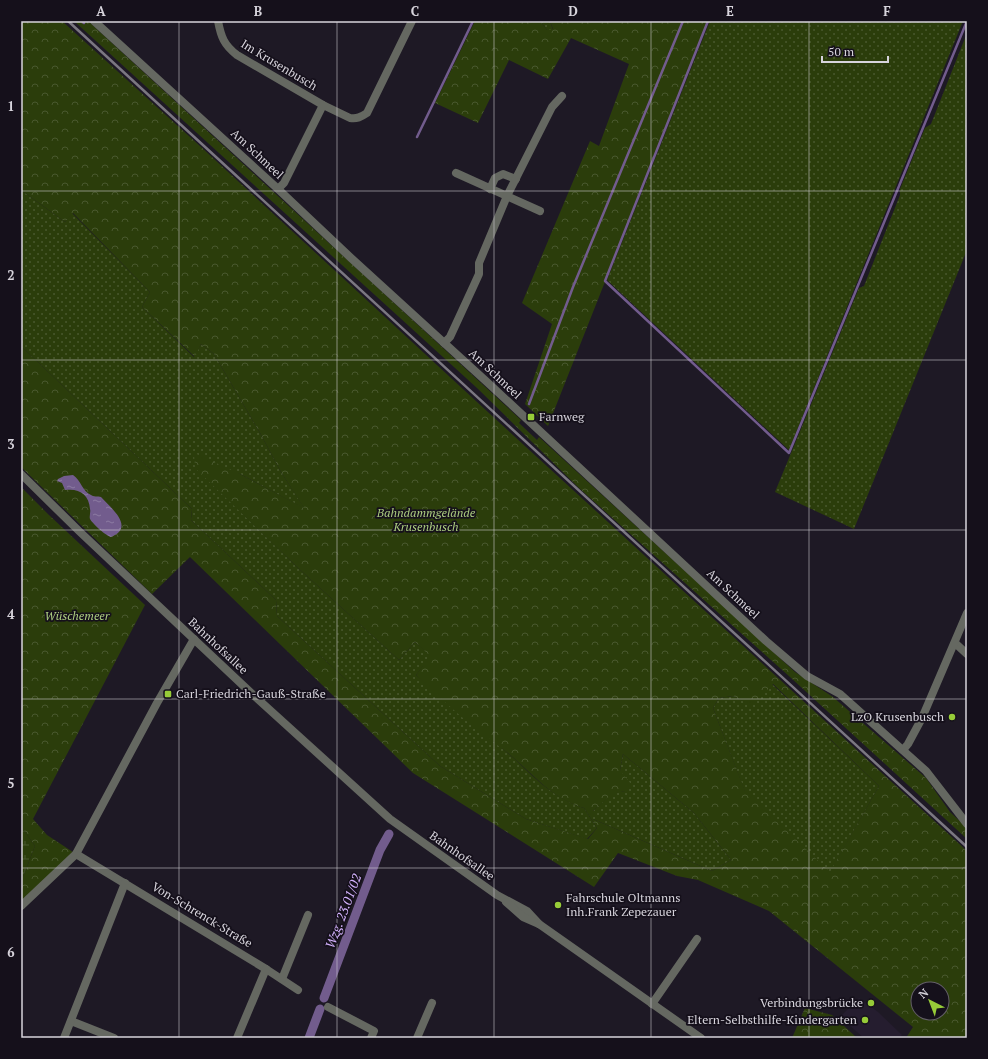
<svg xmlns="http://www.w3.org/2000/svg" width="988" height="1059" font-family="'PT Serif',serif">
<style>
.built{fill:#251d2f}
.grass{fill:url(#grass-dots)}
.forest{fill:url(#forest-crowns);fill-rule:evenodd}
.wetland{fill:url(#wetland-marsh)}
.water{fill:url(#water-ripples)}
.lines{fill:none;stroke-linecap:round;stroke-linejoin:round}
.stream{stroke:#725c8d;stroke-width:2.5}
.canal{stroke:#725c8d;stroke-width:9}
.street{stroke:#656861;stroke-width:8}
.rail{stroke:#7b7781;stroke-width:2.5}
.grid{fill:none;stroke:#d7d4dc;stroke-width:1;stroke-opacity:0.55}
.poi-dot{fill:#97cc38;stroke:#15101b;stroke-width:1.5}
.labels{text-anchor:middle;stroke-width:3.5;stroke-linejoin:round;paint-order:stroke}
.street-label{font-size:12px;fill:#d7d4dc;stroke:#15101b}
.poi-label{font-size:12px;fill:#d7d4dc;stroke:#15101b;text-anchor:start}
.park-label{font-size:12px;font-style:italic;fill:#adce81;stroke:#15101b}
.water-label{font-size:13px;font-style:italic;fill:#d3b2fd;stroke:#15101b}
.neatline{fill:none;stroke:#d7d4dc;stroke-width:1.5}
.grid-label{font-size:13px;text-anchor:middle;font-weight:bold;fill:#d7d4dc}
</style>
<defs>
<pattern id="grass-dots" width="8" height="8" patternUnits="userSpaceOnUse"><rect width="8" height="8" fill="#2b3d0b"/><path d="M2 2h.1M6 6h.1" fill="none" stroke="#49582e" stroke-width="1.8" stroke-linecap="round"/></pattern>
<pattern id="forest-crowns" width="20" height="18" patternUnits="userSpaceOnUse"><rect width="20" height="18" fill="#2b3d0b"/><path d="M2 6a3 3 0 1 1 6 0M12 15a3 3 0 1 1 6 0" fill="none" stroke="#49582e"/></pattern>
<pattern id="wetland-marsh" width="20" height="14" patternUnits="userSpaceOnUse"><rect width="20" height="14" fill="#2b3d0b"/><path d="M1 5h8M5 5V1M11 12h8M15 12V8" fill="none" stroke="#49582e"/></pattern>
<pattern id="water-ripples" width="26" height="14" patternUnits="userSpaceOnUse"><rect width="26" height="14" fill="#725c8d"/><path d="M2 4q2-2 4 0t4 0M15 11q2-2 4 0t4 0" fill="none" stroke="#8c7aa2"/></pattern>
</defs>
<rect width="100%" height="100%" fill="#1e1925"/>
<path class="built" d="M859,998l19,14 24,23 -4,3h-34l-24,-21z"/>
<g class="grass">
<path d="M540,21h10l3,9h-6z"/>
<path d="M710,21h253l-174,429 -182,-170z"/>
<path d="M967,33v217l-113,279 -79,-37 84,-204 5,-2 36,-91v-6l25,-61 6,-4z"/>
<path d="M21,190l44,32 7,-9 78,79 -8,15 52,50 7,-13 13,10 46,79 21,39 24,37 -65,-35 -44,-6 101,99 102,93 16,-18 16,14 -15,19 101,86c19,19 41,39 67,47l13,20 -10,11 -61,-20 -86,-53 -163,-150 -1,-16 -85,-80 1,-11 -171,-163z"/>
<path d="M772,684l107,102 -49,87 -85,-81 -32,-84 6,-10 14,-2 19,9z"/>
<path d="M623,754l71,59 37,47 -19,11 -119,-52v-8l19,-18 13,-2 -5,-21z"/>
</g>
<g class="forest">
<path d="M21,21h41l138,125 277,256 490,449v187h-61l7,-11 -144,-116 -71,-31 -21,-4 -59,-23 -24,34 -181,-114 -223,-216 -38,37 -131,-127v-121l171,163 -1,11 85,80 1,16 163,150 86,53 62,20 9,-11 -13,-20c-28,-8 -46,-28 -67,-47 -14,-13 -31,-24 -46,-36 -19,-16 -37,-33 -55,-50l14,-19 -15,-14 -16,18 -102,-93 -102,-99 -1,-15 46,21 64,34 -23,-36 -21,-39 -46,-79 -13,-10 -6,13 -53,-50 8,-15 -77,-79 -8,9 -44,-32zM773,684l106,102 -49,86 -85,-81 -32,-83 6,-10 14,-2 19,10zM623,754l71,59 37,47 -19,11 -119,-52v-8l19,-17 13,-3 6,-7 -11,-14zM918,989h24v24h-24z"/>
<path d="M74,21h14l433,399 -2,3 18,17 2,-3 256,235 38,25 93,81 24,34 17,16v11l-177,-162 -210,-188 -103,-101z"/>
<path d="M475,21h65l7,9 6,-1 -3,-8h158l-160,405 -23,-22 27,-80 -30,-21 68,-162 9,5 30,-82 -58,-26 -23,41 -39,-19 -31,63 -43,-20z"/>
<path d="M21,487l28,28 96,90 -112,214 14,16 29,19 -55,52v-24l14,-36 -10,-14 -4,-3z"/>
<path d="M805,1008l27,7 24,22 -1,1h-63z"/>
</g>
<path class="wetland" d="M21,829l4,3 10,14 -14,36z"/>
<path class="water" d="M73,475c8,5 9,16 18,20 2,2 7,1 10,2 11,12 34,30 10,40 -5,-1 -19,-14 -21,-18 -1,-3 1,-7 0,-10 -1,-15 -11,-21 -25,-19l-3,-7 -5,-2 1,-2 6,-3z"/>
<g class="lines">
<g class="stream">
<path d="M82,21l2,2"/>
<path d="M708,21l-103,260 184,172 178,-432"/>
<path d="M417,137l56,-116"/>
<path d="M529,404l44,-117 110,-266"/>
</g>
<g class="canal">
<path d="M324,998l56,-148 9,-16"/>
<path d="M309,1038l11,-29"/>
</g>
<g class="street">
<path d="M94,21l184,168 73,69 136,124 279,259 41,35 33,18 86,77 41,53"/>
<path d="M218,21c3,16 6,24 19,34l86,50 27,13c7,1 11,-1 17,-5l45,-92"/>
<path d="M456,173l84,38"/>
<path d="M278,189l6,-6 39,-78"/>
<path d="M490,189l5,-11 8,-4 13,5"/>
<path d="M444,343l6,-6 24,-52 5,-11v-11l28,-67 45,-89 10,-11"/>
<path d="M21,474l59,58 169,159 141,128 107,76 30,16 12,13"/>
<path d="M955,643l12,11"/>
<path d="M903,750l5,-6 14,-26 45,-105"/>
<path d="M76,854l190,115 32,21"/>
<path d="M506,902l17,15 16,7 162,114"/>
<path d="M21,906l55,-52 81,-151 37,-64"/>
<path d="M282,979l26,-64"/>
<path d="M652,1004l45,-65"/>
<path d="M328,1007l46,24 -3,7"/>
<path d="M71,1021l43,17"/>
<path d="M64,1038l61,-155"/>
<path d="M237,1038l29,-69"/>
<path d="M417,1038l15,-35"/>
</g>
<path class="rail" d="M68,21l899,826"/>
</g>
<path class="grid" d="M179,21v1017M337,21v1017M494,21v1017M651,21v1017M809,21v1017M21,191h946M21,360h946M21,530h946M21,699h946M21,868h946"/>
<g class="poi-dot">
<rect x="527" y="413" width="8" height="8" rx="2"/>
<rect x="164" y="690" width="8" height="8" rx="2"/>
<circle cx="952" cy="717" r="4"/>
<circle cx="558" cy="905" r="4"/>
<circle cx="871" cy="1003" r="4"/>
<circle cx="865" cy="1020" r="4"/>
</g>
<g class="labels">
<g class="street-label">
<text transform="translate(279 65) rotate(31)" y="4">Im Krusenbusch</text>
<text transform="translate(257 154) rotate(43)" y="4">Am Schmeel</text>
<text transform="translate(495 374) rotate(43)" y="4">Am Schmeel</text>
<text transform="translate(733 594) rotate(43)" y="4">Am Schmeel</text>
<text transform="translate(218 646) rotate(43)" y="4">Bahnhofsallee</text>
<text transform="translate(462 856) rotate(35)" y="4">Bahnhofsallee</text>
<text transform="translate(202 915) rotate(31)" y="4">Von-Schrenck-Straße</text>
</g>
<g class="poi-label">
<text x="539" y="421">Farnweg</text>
<text x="176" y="698">Carl-Friedrich-Gauß-Straße</text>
<text x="944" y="721" text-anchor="end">LzO Krusenbusch</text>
<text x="566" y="902">Fahrschule Oltmanns<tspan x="566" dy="14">Inh.Frank Zepezauer</tspan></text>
<text x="863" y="1007" text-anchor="end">Verbindungsbrücke</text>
<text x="857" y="1024" text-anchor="end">Eltern-Selbsthilfe-Kindergarten</text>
</g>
<g class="park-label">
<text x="426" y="517">Bahndammgelände<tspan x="426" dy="14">Krusenbusch</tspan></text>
<text x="77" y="620">Wüschemeer</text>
</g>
<g class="water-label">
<text transform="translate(343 911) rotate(-69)" y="5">Wzg. 23.01/02</text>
</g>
</g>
<rect width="988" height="1059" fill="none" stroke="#15101b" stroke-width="44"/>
<g transform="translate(930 1001) rotate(318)"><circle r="19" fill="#15101b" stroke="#635e68"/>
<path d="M0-3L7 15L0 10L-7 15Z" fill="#97cc38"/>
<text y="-6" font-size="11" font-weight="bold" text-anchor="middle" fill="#d7d4dc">N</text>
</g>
<path d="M822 56v6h66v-6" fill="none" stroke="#d7d4dc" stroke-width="2"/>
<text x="828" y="56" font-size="12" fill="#d7d4dc" stroke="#15101b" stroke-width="3" paint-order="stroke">50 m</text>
<rect x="22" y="22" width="944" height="1015" class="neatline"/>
<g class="grid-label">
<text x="101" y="16">A</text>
<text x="258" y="16">B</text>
<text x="415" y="16">C</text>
<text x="573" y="16">D</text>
<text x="730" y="16">E</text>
<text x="887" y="16">F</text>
<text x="11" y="111">1</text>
<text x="11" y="280">2</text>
<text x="11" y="449">3</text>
<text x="11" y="619">4</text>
<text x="11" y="788">5</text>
<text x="11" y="957">6</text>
</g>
</svg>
